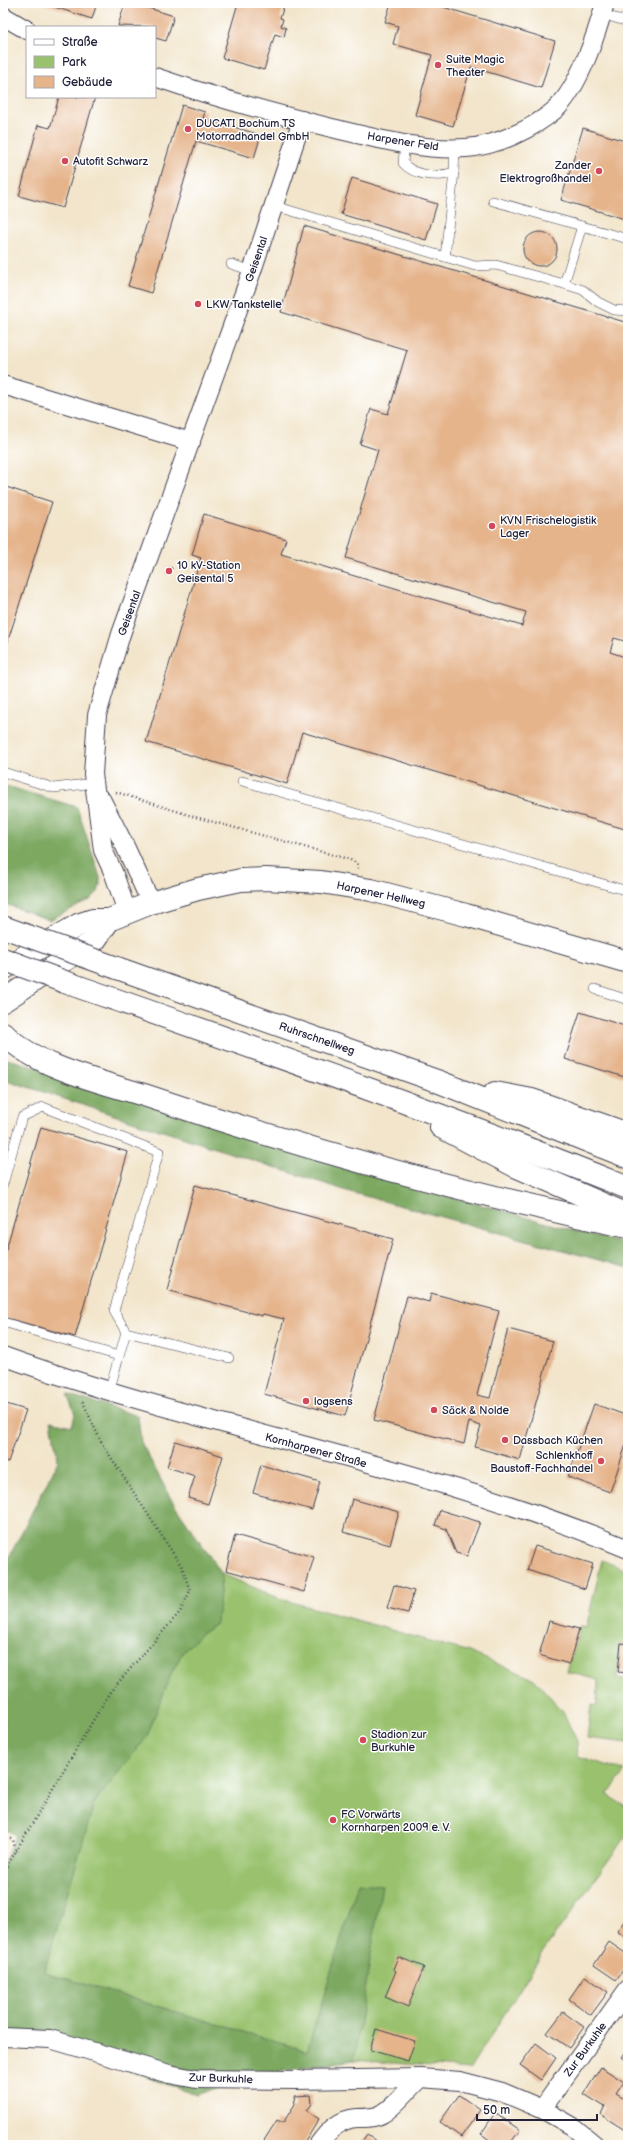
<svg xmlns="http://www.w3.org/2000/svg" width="631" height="2148" font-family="'Balsamiq Sans',sans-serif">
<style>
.green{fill:#9ac26e;stroke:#5e7254}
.forest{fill:#7ba861;stroke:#4e654e}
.building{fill:#e5b48b}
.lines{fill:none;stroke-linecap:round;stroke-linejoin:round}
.service-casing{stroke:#413f51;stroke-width:10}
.minor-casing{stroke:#413f51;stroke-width:20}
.secondary-casing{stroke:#413f51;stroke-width:24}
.motorway-casing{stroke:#413f51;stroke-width:24}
.path{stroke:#413f51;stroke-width:2.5;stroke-dasharray:1 3;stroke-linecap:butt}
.service{stroke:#fff;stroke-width:9}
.minor{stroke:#fff;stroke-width:18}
.secondary{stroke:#fff;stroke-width:22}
.motorway{stroke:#fff;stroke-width:22}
.motorway-bridge-casing{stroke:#413f51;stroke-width:24;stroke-linecap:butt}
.motorway-bridge{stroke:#fff;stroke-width:22}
.poi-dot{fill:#d1495b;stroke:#fff;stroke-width:1.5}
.labels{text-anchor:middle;stroke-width:3;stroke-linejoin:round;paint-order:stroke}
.poi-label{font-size:11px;fill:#22223b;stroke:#fff;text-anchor:start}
.street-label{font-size:11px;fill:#22223b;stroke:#fff}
</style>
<rect width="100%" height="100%" fill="#fff"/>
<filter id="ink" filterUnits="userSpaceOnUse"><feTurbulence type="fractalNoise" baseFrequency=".025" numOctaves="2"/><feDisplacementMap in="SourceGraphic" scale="8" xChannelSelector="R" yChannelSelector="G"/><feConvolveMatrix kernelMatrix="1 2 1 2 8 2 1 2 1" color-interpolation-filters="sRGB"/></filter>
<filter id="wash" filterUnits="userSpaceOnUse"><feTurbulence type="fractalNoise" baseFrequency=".012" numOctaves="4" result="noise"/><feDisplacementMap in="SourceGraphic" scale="16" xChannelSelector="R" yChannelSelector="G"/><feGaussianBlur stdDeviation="0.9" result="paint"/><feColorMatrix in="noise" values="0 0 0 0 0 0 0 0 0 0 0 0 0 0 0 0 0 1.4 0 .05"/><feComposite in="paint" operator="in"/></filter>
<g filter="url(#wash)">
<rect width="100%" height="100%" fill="#f2e5cb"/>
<g class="green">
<path d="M602,1560l26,11v73l-7,-1 -4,35 11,2v63l-41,-5 4,-33 6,1 1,-26 -31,-8 13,-46 6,2z"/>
<path d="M222,1574l59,25 188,53 65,27 28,31 15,31 1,15 47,15 -18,24 21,13v25l-81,113 -77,123 -116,-9 -307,-39 -44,-138 191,-279z"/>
</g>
<g class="forest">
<path d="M3,785l74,22 23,70v8l-2,7 -8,8 -41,20 -46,-17z"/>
<path d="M3,1058l54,14 282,94 289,79v23l-278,-76 -347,-113z"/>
<path d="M67,1394l71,22 3,26 30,57 51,75 -5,49 -18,13 -16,16 -11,20 -25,64 -53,68 -50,168 263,79 51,-168 24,2 -28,175 -95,15 -62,20 -144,-51 -50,-2v-178l13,-28 -7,-5 -6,-1v-261l55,-108 -7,-40 21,5 3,-12z"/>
</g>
<g id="blocks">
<g class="building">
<path d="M42,3h55l-5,16z"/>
<path d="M125,3h7l42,13 -8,25 -11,-3v-11l-37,-1z"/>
<path d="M238,3h47l-5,15 3,1 -2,7 5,2 -2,9 -9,-3 -11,36 -42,-12z"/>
<path d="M391,3h39l125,38 -14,47 -70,-21 -18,59 -38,-11 17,-60 -39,-11 5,-18 -13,-4z"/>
<path d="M59,97h36l-32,111 -44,-12 19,-71 12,3z"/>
<path d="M182,105l23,7 -2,6 58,17 -7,23 -58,-17 -45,152 -23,-7z"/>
<path d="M583,128l45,14v78l-67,-20z"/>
<path d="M352,178l85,26 -11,36 -85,-26z"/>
<path d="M304,226l324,97v319l-14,-4 -4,14 18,6v172l-326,-98 -15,52 -141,-42 55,-184 -9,-3 12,-41 82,25 -5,15 241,72 4,-14 -180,-54 32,-108 -18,-6 11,-35 17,5 19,-64 -126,-38z"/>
<circle cx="540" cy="249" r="17"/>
<path d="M3,486l49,16 -49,154z"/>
<path d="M169,567l3,1 -2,7 -4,-1z"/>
<path d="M580,1012l48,15v51l-63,-19z"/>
<path d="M41,1127l87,25 -53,185 -72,-20v-57z"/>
<path d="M195,1185l198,54 -48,177 -81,-22 20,-75 -21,-5 -1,2 -95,-26z"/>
<path d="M431,1293l68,18 -22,84 13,3 18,-69 45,12 -33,119 -45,-13 6,-21 -12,-4 -5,22 -90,-24 33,-124 22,6z"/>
<path d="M3,1403l23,7 -18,52 -5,-2z"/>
<path d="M594,1404l34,12v23l-18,53 -42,-15z"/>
<path d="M175,1441l48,15 -15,48 -20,-6 7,-22 -28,-9z"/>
<path d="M261,1465l59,17 -8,28 -59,-17z"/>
<path d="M352,1499l47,13 -9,33 -47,-13z"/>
<path d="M440,1510l40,12 -13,34 -11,-3 -10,-24 -11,-4z"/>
<path d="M235,1535l79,22 -10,35 -78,-22z"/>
<path d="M535,1546l58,18 -8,25 -58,-19z"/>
<path d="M394,1585l20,6 -6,22 -21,-5z"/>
<path d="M549,1621l30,8 -10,35 -30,-9z"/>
<path d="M621,1643l7,1v29l-10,-1z"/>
<path d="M628,1916v23l-11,-8z"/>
<path d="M609,1942l19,13v8l-12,17 -22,-15z"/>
<path d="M398,1957l26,10 -16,40 -23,-10 11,-26 -3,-2z"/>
<path d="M585,1976l23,16 -17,23 -22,-16z"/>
<path d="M563,2012l21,15 -15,21 -22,-15z"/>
<path d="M376,2029l39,12 -7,20 -38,-11z"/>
<path d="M536,2043l20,15 -15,22 -21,-15z"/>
<path d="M628,2049v13l-6,-5z"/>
<path d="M601,2067l23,15 -8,12 12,7v31l-27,-17 4,-8 -21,-13z"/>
<path d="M311,2095l1,9 -5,7 12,8 -16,26h-35l-5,-3 14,-22 6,3 12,-19 -1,-8z"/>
<path d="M459,2095l21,15 -19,27 -21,-15z"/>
<path d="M495,2113l25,17 -11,15h-12l-16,-11z"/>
<path d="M367,2135l15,10h-22z"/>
</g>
</g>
</g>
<g filter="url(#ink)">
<use href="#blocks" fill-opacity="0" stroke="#413f51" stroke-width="1"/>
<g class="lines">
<defs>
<g id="service">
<path d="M602,14l26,8"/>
<path d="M405,143l-2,20c11,13 36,15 51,9l1,-24"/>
<path d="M493,201l135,38"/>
<path d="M275,206l200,60 21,-1 68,19 19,6 15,12 16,8 14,1"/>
<path d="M445,257l9,-85"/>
<path d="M231,264l21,7"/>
<path d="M564,284l18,-58"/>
<path d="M3,772l51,16 40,-5"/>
<path d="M242,781l386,110"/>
<path d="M595,989l33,11"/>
<path d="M3,1184l19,-67 21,-10 116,45 -45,159 12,21 -17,60"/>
<path d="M3,1322l116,34"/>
<path d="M126,1332l103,26"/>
</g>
<g id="minor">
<path d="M3,16l24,14"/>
<path d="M155,77c58,20 117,36 177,51 43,10 89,23 134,20 30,-2 67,-19 90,-39 23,-22 41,-76 49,-106"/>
<path d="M3,385l188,57"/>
<path d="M101,799l23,45 27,59"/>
<path d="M127,912l-13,-38 -11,-24 -10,-76 4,-59 24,-81 131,-363 50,-151"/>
<path d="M3,1356c205,74 423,109 625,193"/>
<path d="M3,2037l47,2 119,35 27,5 99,1 125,-2 40,3 42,11 40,17 30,17 23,19"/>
<path d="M542,2109l86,-120"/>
<path d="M318,2145c10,-14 21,-26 39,-27 8,0 18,0 25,-4 14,-8 26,-25 38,-36"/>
</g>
<g id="secondary">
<path d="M3,969l75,-44 15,-5h16l42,-17 47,-14 43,-9 25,-1 55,3 50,8 95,25 162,47"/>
<path d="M3,1001l92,-61 14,-20"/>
</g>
<g id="motorway">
<path d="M117,968l320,113 191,76"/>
<path d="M65,982c189,66 378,131 563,206"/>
<path d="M3,1033c34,35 97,48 144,63 157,53 318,97 481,131"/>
<path d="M495,1093l37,7 96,34"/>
<path d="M441,1127l74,39 113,49"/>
</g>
</defs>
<use href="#service" class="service-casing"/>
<use href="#minor" class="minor-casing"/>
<use href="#secondary" class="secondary-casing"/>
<use href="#motorway" class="motorway-casing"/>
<g class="path">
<path d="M116,792l76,24 156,43 9,4 1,7"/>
<path d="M3,1835l10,5 3,11 -13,22"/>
<path d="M16,1851l94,-159 70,-80 10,-21 -8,-24 -81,-125 -19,-42"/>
</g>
<use href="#service" class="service"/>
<use href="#minor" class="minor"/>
<use href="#secondary" class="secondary"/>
<use href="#motorway" class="motorway"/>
<defs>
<g id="motorway-bridge">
<path d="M3,927l114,41"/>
<path d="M3,959l62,23"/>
</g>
</defs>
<use href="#motorway-bridge" class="motorway-bridge-casing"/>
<use href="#motorway-bridge" class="motorway-bridge"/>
</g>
</g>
<g class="poi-dot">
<circle cx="438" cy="65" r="4"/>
<circle cx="188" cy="129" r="4"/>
<circle cx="65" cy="161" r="4"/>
<circle cx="599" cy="171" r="4"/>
<circle cx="198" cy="304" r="4"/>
<circle cx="492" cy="526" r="4"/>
<circle cx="169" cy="571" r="4"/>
<circle cx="306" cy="1401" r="4"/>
<circle cx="434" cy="1410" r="4"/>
<circle cx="505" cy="1440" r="4"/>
<circle cx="601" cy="1461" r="4"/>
<circle cx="363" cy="1740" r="4"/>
<circle cx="333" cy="1820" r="4"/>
</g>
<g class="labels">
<g class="poi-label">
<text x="446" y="63">Suite Magic<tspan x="446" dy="13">Theater</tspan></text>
<text x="196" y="127">DUCATI Bochum TS<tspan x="196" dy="13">Motorradhandel GmbH</tspan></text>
<text x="73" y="165">Autofit Schwarz</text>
<text x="591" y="169" text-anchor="end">Zander<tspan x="591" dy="13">Elektrogroßhandel</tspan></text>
<text x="206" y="308">LKW Tankstelle</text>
<text x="500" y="524">KVN Frischelogistik<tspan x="500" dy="13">Lager</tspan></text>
<text x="177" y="569">10 kV-Station<tspan x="177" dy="13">Geisental 5</tspan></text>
<text x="314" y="1405">logsens</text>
<text x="442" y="1414">Säck &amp; Nolde</text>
<text x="513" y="1444">Dassbach Küchen</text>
<text x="593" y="1459" text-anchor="end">Schlenkhoff<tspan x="593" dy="13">Baustoff-Fachhandel</tspan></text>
<text x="371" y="1738">Stadion zur<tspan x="371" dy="13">Burkuhle</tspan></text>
<text x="341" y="1818">FC Vorwärts<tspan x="341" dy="13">Kornharpen 2009 e. V.</tspan></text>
</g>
<g class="street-label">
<text transform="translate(403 141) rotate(9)" y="4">Harpener Feld</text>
<text transform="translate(256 259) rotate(-71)" y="4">Geisental</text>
<text transform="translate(129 613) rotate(-70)" y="4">Geisental</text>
<text transform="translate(381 894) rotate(12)" y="4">Harpener Hellweg</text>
<text transform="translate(317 1038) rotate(19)" y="4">Ruhrschnellweg</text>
<text transform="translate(316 1450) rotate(15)" y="4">Kornharpener Straße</text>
<text transform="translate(585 2049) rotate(-54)" y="4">Zur Burkuhle</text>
<text transform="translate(221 2078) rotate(2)" y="4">Zur Burkuhle</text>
</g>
</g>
<rect width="631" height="2148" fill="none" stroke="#fff" stroke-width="16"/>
<rect x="26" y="26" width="130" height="72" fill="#ffffff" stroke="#a7a7b1"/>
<rect x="34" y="39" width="20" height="6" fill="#ffffff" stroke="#a7a7b1"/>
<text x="62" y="46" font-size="12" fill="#22223b">Straße</text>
<rect x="34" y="56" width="20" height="12" fill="#9ac26e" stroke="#a7a7b1"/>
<text x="62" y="66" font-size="12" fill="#22223b">Park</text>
<rect x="34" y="76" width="20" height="12" fill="#e5b48b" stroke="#a7a7b1"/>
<text x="62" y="86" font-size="12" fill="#22223b">Gebäude</text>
<path d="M477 2114v6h120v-6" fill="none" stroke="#22223b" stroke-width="2"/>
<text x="483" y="2114" font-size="12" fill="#22223b" stroke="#ffffff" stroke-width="3" paint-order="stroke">50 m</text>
</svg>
